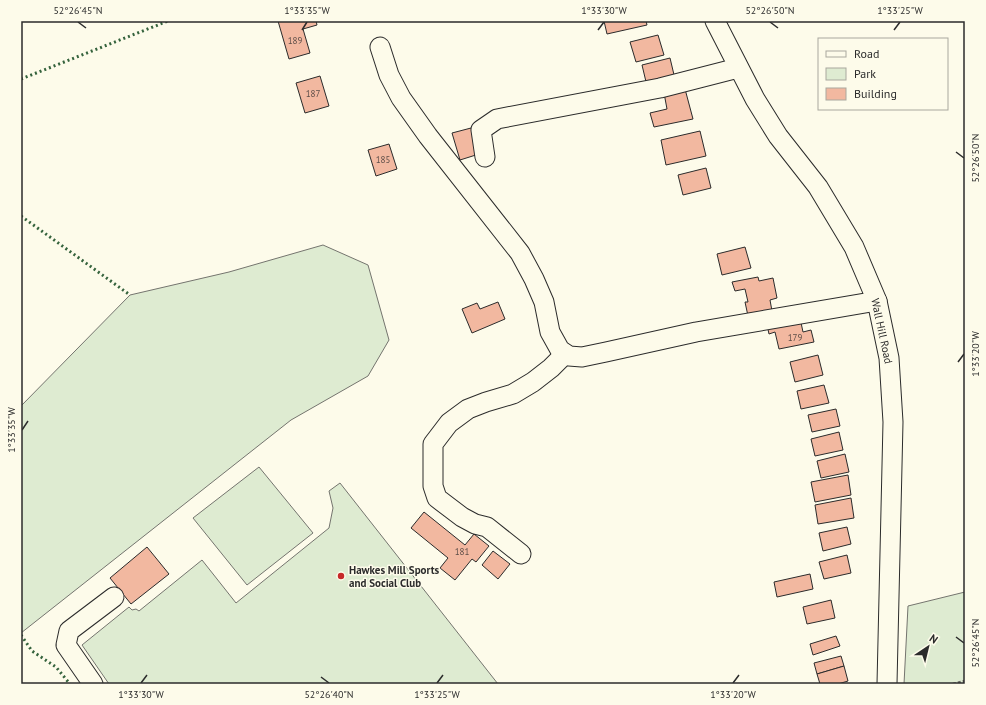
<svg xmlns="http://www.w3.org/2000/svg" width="986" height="705" font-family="'PT Sans',sans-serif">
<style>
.green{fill:#deebd1;stroke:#74746e}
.building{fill:#f2b8a0;stroke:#2b2b2b}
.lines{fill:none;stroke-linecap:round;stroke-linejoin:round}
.minor-casing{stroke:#2b2b2b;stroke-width:21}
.path{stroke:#6a6964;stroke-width:2.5;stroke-dasharray:3 2;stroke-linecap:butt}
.minor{stroke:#fdfbea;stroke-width:19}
.hedge{stroke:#34623c;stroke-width:3;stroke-dasharray:2 3;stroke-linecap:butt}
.ticks{fill:none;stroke:#2b2b2b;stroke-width:1.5}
.poi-dot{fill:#c62828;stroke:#fdfbea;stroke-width:1.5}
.labels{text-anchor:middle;stroke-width:3;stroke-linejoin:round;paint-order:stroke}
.number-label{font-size:9px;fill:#5d4e48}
.street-label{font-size:11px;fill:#2b2b2b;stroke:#fdfbea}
.poi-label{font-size:11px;font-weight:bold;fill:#2b2b2b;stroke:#fdfbea;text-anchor:start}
.neatline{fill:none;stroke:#2b2b2b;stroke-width:1.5}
.ticks-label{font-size:10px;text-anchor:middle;fill:#2b2b2b}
</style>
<rect width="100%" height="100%" fill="#fdfbea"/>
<g class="green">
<path d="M323,245l45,20 21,75 -21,36 -77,44 -270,213v-227l109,-111 99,-23z"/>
<path d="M259,467l54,66 -66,52 -54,-67z"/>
<path d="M340,483l158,201h-389l-27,-39 47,-38 3,3 4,-1 3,2 63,-51 34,43 93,-75 4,-20 -4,-17z"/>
<path d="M965,592v92h-61l4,-78z"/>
</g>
<g class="building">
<path d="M278,21h38l1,4 -14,4 7,24 -21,6z"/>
<path d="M604,21h42l1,4 -40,9z"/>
<path d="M658,35l6,20 -28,7 -6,-20z"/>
<path d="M670,58l5,21 -28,7 -5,-21z"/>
<path d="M320,76l9,30 -24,7 -9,-30z"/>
<path d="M685,89l8,30 -39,8 -4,-14 17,-4 -3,-16z"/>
<path d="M471,128l8,26 -19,6 -8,-27z"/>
<path d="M700,131l6,25 -40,9 -5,-25z"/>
<path d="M389,144l8,25 -21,7 -8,-26z"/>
<path d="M706,168l5,20 -28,7 -5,-20z"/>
<path d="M745,247l6,21 -29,7 -5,-21z"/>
<path d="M758,277l1,4 14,-3 4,20 -7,2 2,11 -24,5 -3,-14h3l-3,-13 -10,2 -3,-9z"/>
<path d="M498,302l7,17 -33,14 -10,-24 15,-6 3,6z"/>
<path d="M800,318l3,14 8,-2 3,12 -35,7 -4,-17 -6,2 -2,-9z"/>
<path d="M818,355l5,20 -28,7 -5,-20z"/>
<path d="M824,385l5,18 -28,6 -4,-18z"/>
<path d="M836,409l4,17 -28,6 -4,-17z"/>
<path d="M839,432l4,18 -28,6 -4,-17z"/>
<path d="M845,454l4,18 -28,6 -4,-17z"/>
<path d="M848,475l3,20 -36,7 -4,-20z"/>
<path d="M851,498l3,20 -36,6 -3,-19z"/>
<path d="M424,512l41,33 9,-11 15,12 -13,16 -4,-3 -17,21 -15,-12 8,-10 -37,-30z"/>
<path d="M847,527l4,17 -28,7 -4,-18z"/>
<path d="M147,547l22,27 -38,30 -21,-26z"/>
<path d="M493,551l17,13 -12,15 -16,-14z"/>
<path d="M847,555l4,18 -27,6 -5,-17z"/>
<path d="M810,574l3,15 -36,8 -3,-15z"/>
<path d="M831,600l4,18 -28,6 -4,-17z"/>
<path d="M836,636l4,10 -27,9 -3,-11z"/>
<path d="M841,656l3,10 -27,8 -3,-11z"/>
<path d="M844,666l4,15 -10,3h-18l-3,-10z"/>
</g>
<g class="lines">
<defs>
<g id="minor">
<path d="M715,21l40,78 23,37 40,51 36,60 23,54 12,57 4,64 -6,262"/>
<path d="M380,47l9,28 12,23 27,38 92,117 14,26 10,23 6,30 10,18 9,6 13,1 24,-5 90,-20 181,-31"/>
<path d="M485,157l-4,-27 16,-11 163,-31 78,-20"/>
<path d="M521,554l-34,-27 -12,-3 -13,-7 -25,-19 -4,-12v-42l16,-21 19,-14 18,-7 27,-8 20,-12 18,-14 14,-14"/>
<path d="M93,684l-27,-39 3,-14 45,-34"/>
</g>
</defs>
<use href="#minor" class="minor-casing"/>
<path class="path" d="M953,684l12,-3"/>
<use href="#minor" class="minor"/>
<g class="hedge">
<path d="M21,79l147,-58"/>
<path d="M21,216l109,79"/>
<path d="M21,635l11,16 24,16 14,17"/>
</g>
</g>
<path class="ticks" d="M78,22l8,6M770,22l8,6M302,30l5,-8M598,30l6,-8M894,30l6,-8M956,152l8,6M958,362l6,-8M22,430l6,-9M956,637l8,6M321,677l8,6M141,683l6,-8M437,683l6,-8M733,683l6,-8"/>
<circle class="poi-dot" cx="341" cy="576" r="4"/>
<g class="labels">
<g class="number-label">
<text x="295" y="44">189</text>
<text x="313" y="97">187</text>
<text x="383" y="163">185</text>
<text x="795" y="341">179</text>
<text x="462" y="555">181</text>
</g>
<g class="street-label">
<text transform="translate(882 331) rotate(78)" y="4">Wall Hill Road</text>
</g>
<g class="poi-label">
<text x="349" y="574">Hawkes Mill Sports<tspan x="349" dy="13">and Social Club</tspan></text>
</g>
</g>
<rect width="986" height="705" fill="none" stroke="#fdfbea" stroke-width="44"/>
<rect x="818" y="38" width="130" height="72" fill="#fdfbea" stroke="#a9a89e"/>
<rect x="826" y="51" width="20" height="6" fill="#fdfbea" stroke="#a9a89e"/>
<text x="854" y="58" font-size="12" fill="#2b2b2b">Road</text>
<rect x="826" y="68" width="20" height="12" fill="#deebd1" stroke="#a9a89e"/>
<text x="854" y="78" font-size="12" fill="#2b2b2b">Park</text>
<rect x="826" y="88" width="20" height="12" fill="#f2b8a0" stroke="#a9a89e"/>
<text x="854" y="98" font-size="12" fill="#2b2b2b">Building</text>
<g transform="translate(928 647) rotate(35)" stroke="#fdfbea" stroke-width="3" paint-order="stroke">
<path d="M0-3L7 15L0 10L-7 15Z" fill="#2b2b2b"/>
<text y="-6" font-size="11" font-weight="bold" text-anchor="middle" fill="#2b2b2b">N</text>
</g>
<rect x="22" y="22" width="942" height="661" class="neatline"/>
<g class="ticks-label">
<text x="78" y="14">52°26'45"N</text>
<text x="307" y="14">1°33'35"W</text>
<text x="604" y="14">1°33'30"W</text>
<text x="770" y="14">52°26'50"N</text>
<text x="900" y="14">1°33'25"W</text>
<text transform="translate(975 158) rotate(-90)" y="4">52°26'50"N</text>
<text transform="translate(975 354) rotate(-90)" y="4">1°33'20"W</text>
<text transform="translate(11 430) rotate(-90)" y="4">1°33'35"W</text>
<text transform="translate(975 643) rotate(-90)" y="4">52°26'45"N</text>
<text x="141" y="698">1°33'30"W</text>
<text x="329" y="698">52°26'40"N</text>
<text x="437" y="698">1°33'25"W</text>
<text x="733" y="698">1°33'20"W</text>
</g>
</svg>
